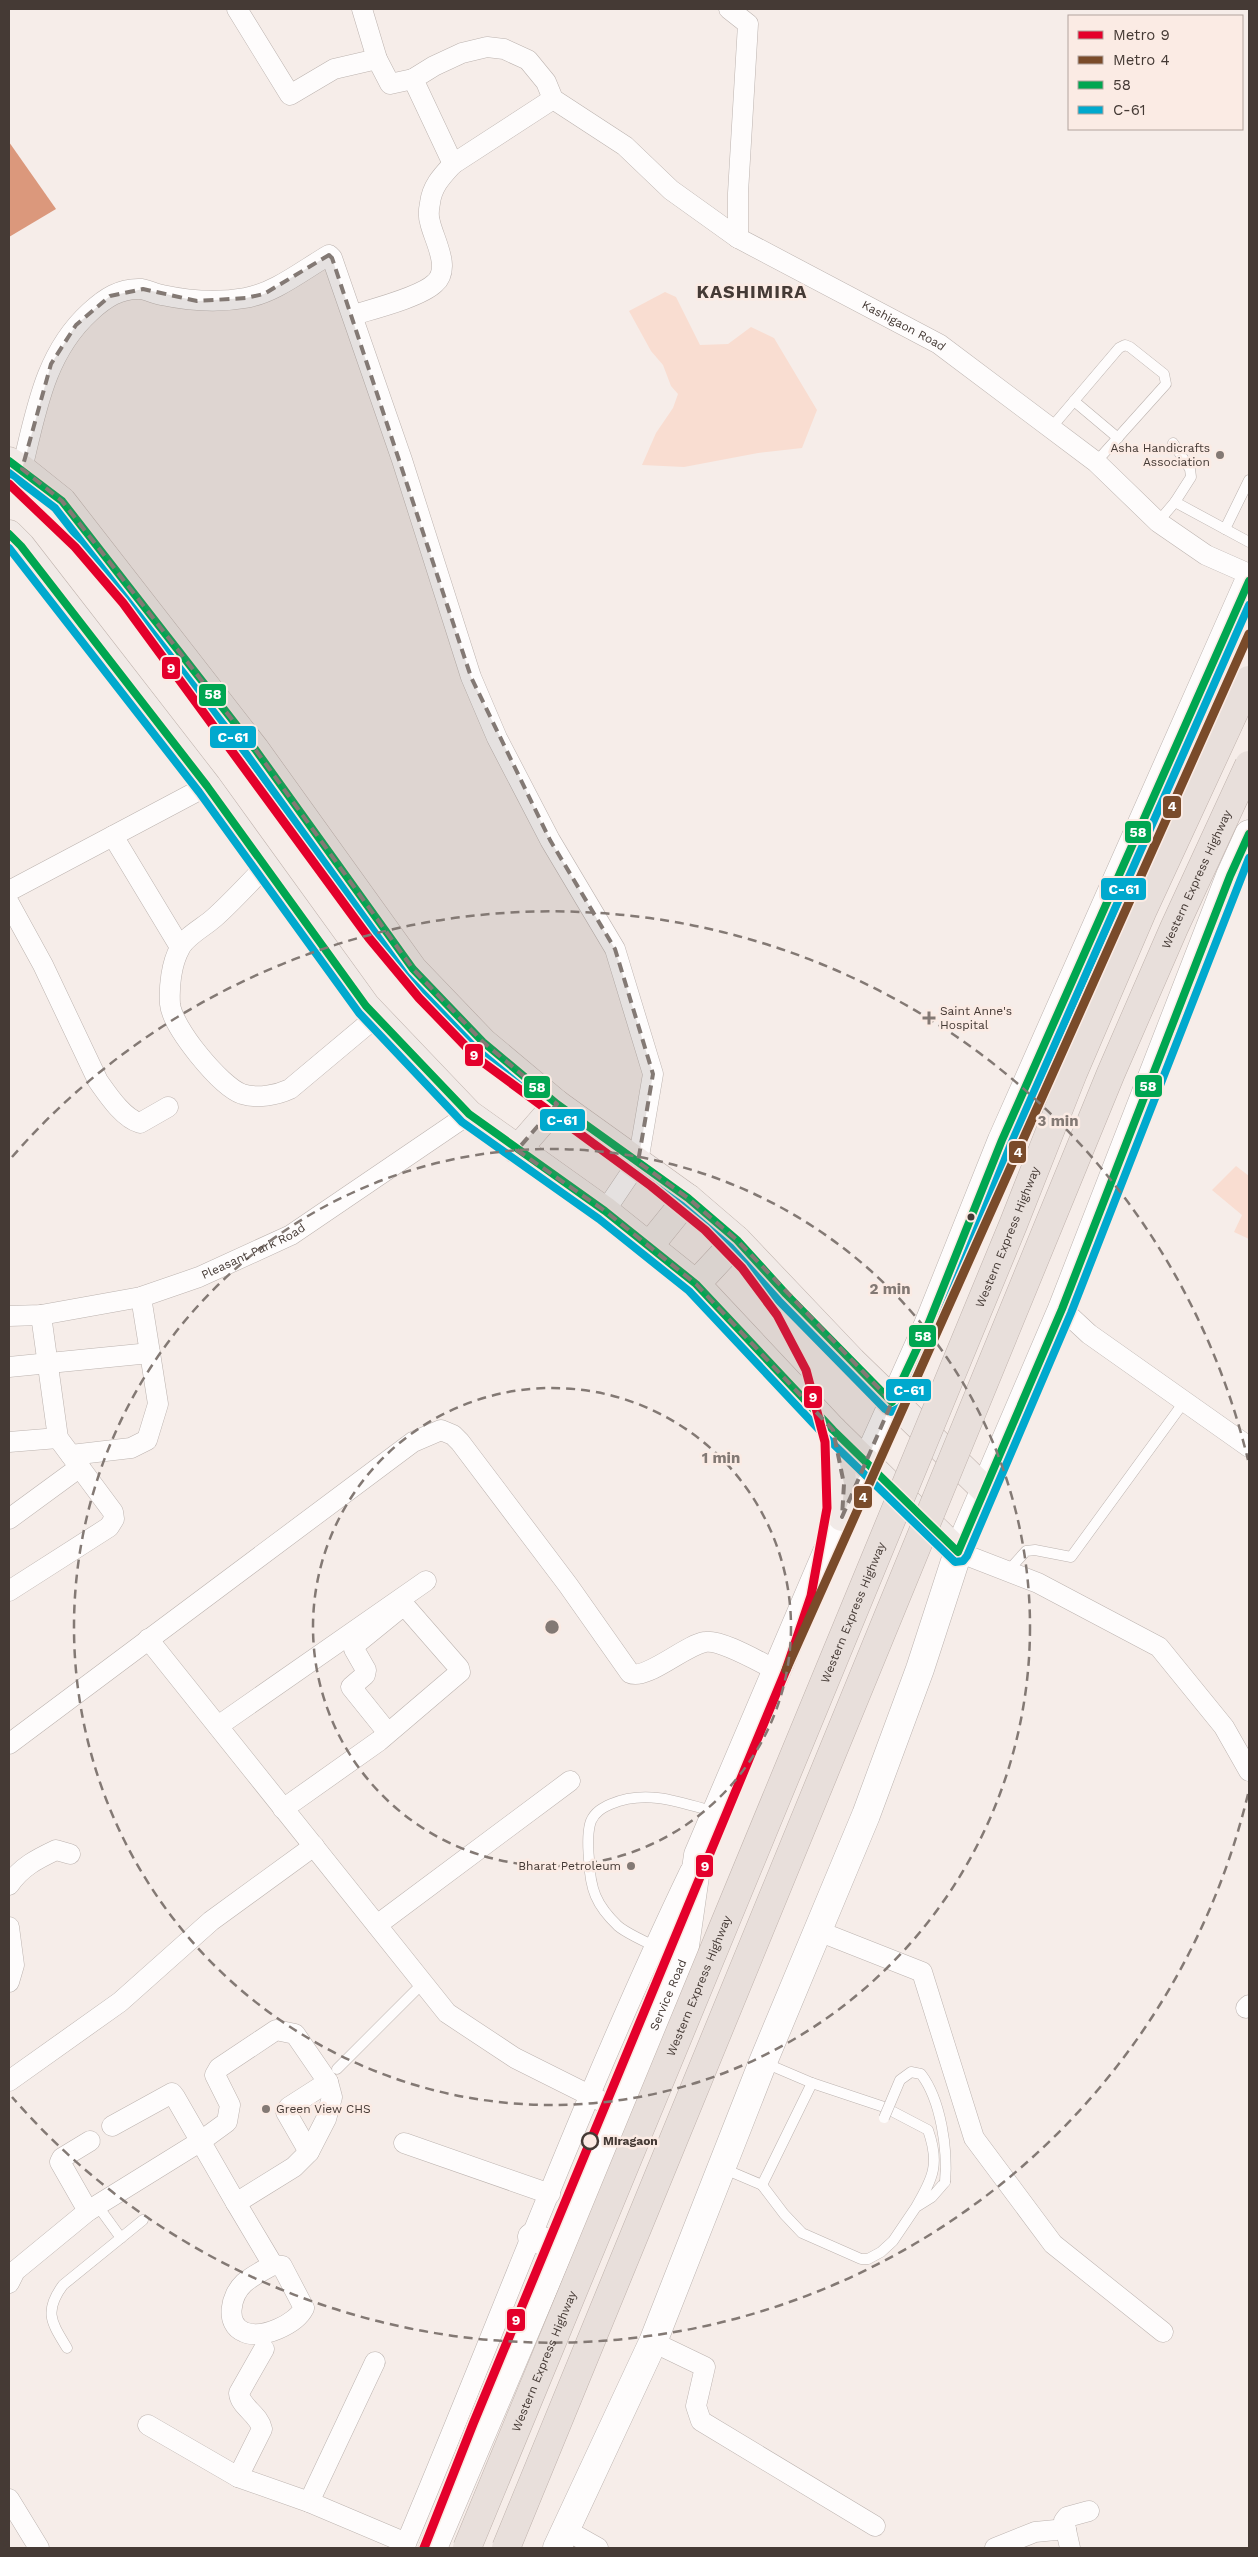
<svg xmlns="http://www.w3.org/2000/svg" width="1258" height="2557" font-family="'Work Sans',sans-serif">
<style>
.green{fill:#f9ddd1}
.water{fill:#db987c}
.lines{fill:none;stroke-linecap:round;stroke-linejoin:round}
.lane-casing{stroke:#bcb3af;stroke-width:11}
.street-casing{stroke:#bcb3af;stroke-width:21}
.secondary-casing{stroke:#bcb3af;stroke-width:29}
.primary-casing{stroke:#bfb2ac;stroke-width:29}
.lane{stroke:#fefcfc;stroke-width:10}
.street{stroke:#fefcfc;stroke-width:20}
.secondary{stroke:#fefcfc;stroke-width:28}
.primary{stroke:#f1eae7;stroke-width:28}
.lane-bridge-casing{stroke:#bcb3af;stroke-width:11;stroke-linecap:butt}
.highway-bridge-casing{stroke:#bfb2ac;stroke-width:29;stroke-linecap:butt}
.lane-bridge{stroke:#fefcfc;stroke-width:10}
.highway-bridge{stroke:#e8dfdb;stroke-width:28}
.bus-1-casing{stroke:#fbebe4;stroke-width:11}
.bus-2-casing{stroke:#fbebe4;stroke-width:11}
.bus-1{stroke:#00a651;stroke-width:8}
.bus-2{stroke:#00a9ce;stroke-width:8}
.metro-1-casing{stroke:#fbebe4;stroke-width:12}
.metro-2-casing{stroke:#fbebe4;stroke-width:12}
.metro-1{stroke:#e4002b;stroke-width:9}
.metro-2{stroke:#7a4b2a;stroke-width:9}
.marked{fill:#837974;fill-opacity:0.2;stroke:#837974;stroke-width:4;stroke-dasharray:10 6;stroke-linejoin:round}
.ring{fill:none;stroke:#837974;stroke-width:2.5;stroke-dasharray:9 6}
.poi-dot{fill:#837974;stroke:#fbebe4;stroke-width:2}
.bus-dot{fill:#453a35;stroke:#fbebe4;stroke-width:2}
.stop-dot{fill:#fbebe4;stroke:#453a35;stroke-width:2.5}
.labels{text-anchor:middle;stroke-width:5;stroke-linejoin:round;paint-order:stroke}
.street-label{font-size:12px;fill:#453a35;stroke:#fbebe4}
.poi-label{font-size:12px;fill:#453a35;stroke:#fbebe4;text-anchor:end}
.stop-label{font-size:12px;font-weight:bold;fill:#453a35;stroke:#fbebe4;text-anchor:start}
.district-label{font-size:18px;font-weight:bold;letter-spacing:1px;fill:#453a35;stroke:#fbebe4}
.centre{fill:#837974;stroke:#fbebe4;stroke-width:2.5}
.ring-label{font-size:15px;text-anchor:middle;font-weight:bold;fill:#837974;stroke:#fbebe4;stroke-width:5;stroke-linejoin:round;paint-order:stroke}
.line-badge{stroke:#fbebe4;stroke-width:2}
.badge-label{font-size:14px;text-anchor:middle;font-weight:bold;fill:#fff}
</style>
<rect width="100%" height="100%" fill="#f6ede9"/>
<g class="green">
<path d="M665,292l11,5 24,48 28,-1 23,-17 23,11 43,72 -15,38 -44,5 -74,14 -42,-2 14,-32 17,-25 5,-14 -7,-8 -8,-21 -12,-14 -22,-40z"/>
<path d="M1236,1166l13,10v63l-15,-7 8,-17 -30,-25z"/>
</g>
<path class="water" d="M9,142l47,67 -47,28z"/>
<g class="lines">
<defs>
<g id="lane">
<path d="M1074,401l44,37"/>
<path d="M1051,428l68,-80 6,-3 5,2 34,27 2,10 -70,78"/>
<path d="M1173,443l17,26 1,8 -16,25"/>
<path d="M1158,522l17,-20 74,40"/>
<path d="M1225,529l24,-49"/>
<path d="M1007,1572l19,-21 9,-1 36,7 113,-155"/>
<path d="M683,1959c-17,-8 -52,-22 -65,-33 -22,-21 -28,-37 -29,-67 -1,-11 -2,-27 2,-38 4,-9 11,-13 20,-17 35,-15 69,-2 104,8"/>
<path d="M765,2063l47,20"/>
<path d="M337,2069l86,-86"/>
<path d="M722,2168l40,17"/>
<path d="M97,2205l24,33"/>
<path d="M916,2207c17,-29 24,-43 12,-77l-44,-23 -72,-24 -50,102 22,29 18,19 59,26h7l13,-7 12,-11 23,-34 16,-10 13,-15"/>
<path d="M67,2348c-15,-25 -24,-36 -4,-63l80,-65"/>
</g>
<g id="street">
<path d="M237,9l53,86 44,-26 43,-10"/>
<path d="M362,9l15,50 13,25 23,-5"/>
<path id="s1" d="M729,9l19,15 -10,169v45l201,106 157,118 62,60 48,33 43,19"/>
<path d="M453,164l100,-65"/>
<path d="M353,315c20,-6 68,-18 82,-32 17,-15 -2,-45 -5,-61 -2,-6 -1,-14 0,-19 2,-17 12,-27 23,-39l-40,-85 21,-13 28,-13 25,-6 17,2 24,11 18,22 7,17 72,47 46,44 67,48"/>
<path d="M22,469c14,-58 23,-116 68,-157 15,-14 30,-24 51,-23 7,1 14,5 21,6 28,6 55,8 83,3 30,-5 58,-28 84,-43l3,3 70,202 69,217 26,61 53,102 65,109 38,125 -15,88 -33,49"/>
<path d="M113,836l67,111"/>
<path d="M265,867c-17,17 -33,35 -51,51 -10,9 -28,18 -34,30 -9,16 -11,39 -10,56 2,23 50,82 72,90 16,5 35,1 48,-5l86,-72"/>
<path d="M9,891l198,-105"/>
<path d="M9,903l34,62 55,116c10,14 25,37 42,42l28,-16"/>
<path d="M141,1297l9,56"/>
<path d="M1062,1309l27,25 160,113"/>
<path id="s2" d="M9,1316l32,-1 100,-18 58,-20 92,-42 178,-121"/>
<path d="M9,1367l141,-14 8,51 -11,36 -16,8 -60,7"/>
<path d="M9,1442l49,-4"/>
<path d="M9,1519l71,-52"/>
<path d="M958,1552l80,31 121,64 65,80 25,44"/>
<path d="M9,1591l100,-64 5,-8 -1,-7 -55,-74 -17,-123"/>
<path d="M148,1639l299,374 68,45 104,52"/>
<path d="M218,1726l208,-145"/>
<path d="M9,1744l404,-302 28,-12 12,5 7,7 108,143 62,88c16,8 55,-28 75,-31 16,-3 56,21 71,28"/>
<path d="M283,1809l96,-68 81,-69 -1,-4 -55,-63 -48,39 -2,5 12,21 -1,5 -14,12 37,46"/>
<path d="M9,1885c12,-18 28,-26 47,-35l14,4"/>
<path d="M377,1925l193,-144"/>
<path d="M9,1927l5,38 -5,17"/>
<path d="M818,1931l104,41 52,166 79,106 110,88"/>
<path d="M1246,2008l3,-3"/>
<path d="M9,2081l111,-79 91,-81 103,-75"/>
<path d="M404,2143l146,51"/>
<path d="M309,2152l-23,-40 3,-5 39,-25"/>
<path d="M236,2203l37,62"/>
<path d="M88,2211l-28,-49 2,-4 28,-17"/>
<path d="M273,2265l9,1 22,42c-8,16 -42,32 -60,24 -20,-8 -13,-37 0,-49 8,-7 20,-13 29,-18z"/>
<path d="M9,2283l6,-12 73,-60 113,-70 26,-19 3,-17 -15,-30 4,-7 57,-38 19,4 33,48 4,15 -6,22 -17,33 -15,15 -58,36 -61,-106 -3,-4 -60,33"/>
<path d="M653,2342l52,25 -9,39 5,15 174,105"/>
<path d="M148,2425l90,52 71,25 97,41"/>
<path d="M238,2477l24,-48c-3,-15 -22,-22 -23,-36l25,-44"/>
<path d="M9,2499l30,49"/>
<path d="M309,2502l66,-140"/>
<path d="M566,2530l32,18"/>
<path d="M404,2548c95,-225 180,-456 286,-677"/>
<path d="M995,2548l40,-16 31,-3"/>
<path d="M1070,2548l-6,-27 3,-4 22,-6"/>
</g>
<g id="secondary">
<path d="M532,2237l29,11"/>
<path id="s3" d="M433,2548l250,-588 15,-105 144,-338 86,-192 74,-185 247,-559"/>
<path d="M557,2548l96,-206 110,-280 103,-247 54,-146 38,-117 104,-243 168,-433 19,-42"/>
</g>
<g id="primary">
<path d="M9,461l13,8 40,32 193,248 158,220 70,73 74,62 131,94 49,42 115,121 133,129"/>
<path d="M9,534l12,12 186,240 159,220 103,108 136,97 91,73 137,146 125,122"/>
<path d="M517,1150l40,-46"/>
<path d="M650,1245l38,-47"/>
<path d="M696,1284l41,-44"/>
<path d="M833,1430c9,30 11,56 9,87"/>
</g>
</defs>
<use href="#lane" class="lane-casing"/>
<use href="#street" class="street-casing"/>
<use href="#secondary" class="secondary-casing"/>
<use href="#primary" class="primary-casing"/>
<use href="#lane" class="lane"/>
<use href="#street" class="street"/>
<use href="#secondary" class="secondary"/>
<use href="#primary" class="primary"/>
<defs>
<path id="lane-bridge" d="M884,2118l16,-38 11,-8 10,2c20,26 27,76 24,108"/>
<g id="highway-bridge">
<path id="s4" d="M467,2548l546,-1323 60,-152 69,-161 107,-232"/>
<path id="s5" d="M506,2548l605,-1475 63,-145 75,-163"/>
</g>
</defs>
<use href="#lane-bridge" class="lane-bridge-casing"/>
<use href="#highway-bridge" class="highway-bridge-casing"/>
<use href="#lane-bridge" class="lane-bridge"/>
<use href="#highway-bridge" class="highway-bridge"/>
<defs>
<g id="bus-1">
<path d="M9,461l53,40 193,248 158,220 70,73 74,62 131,94 49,42 49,54 106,108 36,-77 74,-185 247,-559"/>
<path d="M9,534l12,12 186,240 159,220 103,108 136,97 91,73 137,146 125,122 104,-243 168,-433 19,-42"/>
</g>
<g id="bus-2">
<path d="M9,473l46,35 192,247 159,221 70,73 75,63 131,94 48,41 49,54 106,108 6,3 10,-5 36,-78 74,-185 238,-539"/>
<path d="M9,548l190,244 160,221 103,109 137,97 90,72 137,146 129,125 8,-1 4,-5 104,-243 178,-455"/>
</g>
</defs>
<use href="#bus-1" class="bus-1-casing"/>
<use href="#bus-2" class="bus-2-casing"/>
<use href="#bus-1" class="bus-1"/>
<use href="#bus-2" class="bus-2"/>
<defs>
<path id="metro-1" d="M9,484l66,63 48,56 246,335 50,60 58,60 174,128 54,44 37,38 35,47 29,55 19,72 2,66 -16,88 -25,74 -313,754 -49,124"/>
<path id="metro-2" d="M786,1670l463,-1036"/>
</defs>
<use href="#metro-1" class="metro-1-casing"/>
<use href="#metro-2" class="metro-2-casing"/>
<use href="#metro-1" class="metro-1"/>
<use href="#metro-2" class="metro-2"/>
</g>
<path class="marked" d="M329,255l3,3 139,419 79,163 65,109 38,125 -15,88 50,36 49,42 155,162 -50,115 2,-33 -11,-54 -137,-146 -91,-73 -88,-61 40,-46 -74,-62 -70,-73 -158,-220 -193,-248 -40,-32 29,-105 25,-39 34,-29 33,-7 54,12 49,-3 18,-4z"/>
<g class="ring">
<circle cx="552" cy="1627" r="239"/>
<circle cx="552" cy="1627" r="478"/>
<path d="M1248 1794A716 716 0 0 1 12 2097M12 1157A716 716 0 0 1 1248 1460"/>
</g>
<g class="poi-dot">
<circle cx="1220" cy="455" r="5"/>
<path d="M926.5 1010.5h5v5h5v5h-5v5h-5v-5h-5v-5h5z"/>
<circle cx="631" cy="1866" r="5"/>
<circle cx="266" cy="2109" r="5"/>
</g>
<circle class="bus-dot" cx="971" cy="1217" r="4.5"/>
<circle class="stop-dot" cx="590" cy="2141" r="8"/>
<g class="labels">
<g class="street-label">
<text dy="4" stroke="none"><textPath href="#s1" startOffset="426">Kashigaon Road</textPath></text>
<text dy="4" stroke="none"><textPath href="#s5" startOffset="1806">Western Express Highway</textPath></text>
<text dy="4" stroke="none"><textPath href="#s4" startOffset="1418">Western Express Highway</textPath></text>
<text dy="4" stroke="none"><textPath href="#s2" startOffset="255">Pleasant Park Road</textPath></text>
<text dy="4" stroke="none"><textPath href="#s4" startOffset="1012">Western Express Highway</textPath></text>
<text dy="4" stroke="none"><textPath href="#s4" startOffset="608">Western Express Highway</textPath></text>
<text dy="4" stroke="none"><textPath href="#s3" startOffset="601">Service Road</textPath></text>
<text dy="4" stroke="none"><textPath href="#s4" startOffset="202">Western Express Highway</textPath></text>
</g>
<g class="poi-label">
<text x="1210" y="452">Asha Handicrafts<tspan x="1210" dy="14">Association</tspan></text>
<text x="940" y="1015" text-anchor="start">Saint Anne's<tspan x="940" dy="14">Hospital</tspan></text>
<text x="621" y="1870">Bharat Petroleum</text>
<text x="276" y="2113" text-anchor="start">Green View CHS</text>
</g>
<g class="stop-label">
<text x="603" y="2145">Miragaon</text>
</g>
<g class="district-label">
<text x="752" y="298">KASHIMIRA</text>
</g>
</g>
<circle cx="552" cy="1627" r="8" class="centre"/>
<g class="ring-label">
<text x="1058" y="1126">3 min</text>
<text x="890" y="1294">2 min</text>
<text x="721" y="1463">1 min</text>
</g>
<g class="line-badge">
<rect x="161" y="656" width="20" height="24" rx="5" fill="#e4002b"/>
<rect x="198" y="683" width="29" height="24" rx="5" fill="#00a651"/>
<rect x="209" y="725" width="48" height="24" rx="5" fill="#00a9ce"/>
<rect x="1162" y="795" width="20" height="24" rx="5" fill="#7a4b2a"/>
<rect x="1124" y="820" width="28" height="24" rx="5" fill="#00a651"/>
<rect x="1100" y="877" width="47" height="24" rx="5" fill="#00a9ce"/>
<rect x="464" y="1043" width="20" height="24" rx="5" fill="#e4002b"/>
<rect x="1134" y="1074" width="29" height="24" rx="5" fill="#00a651"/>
<rect x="523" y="1075" width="28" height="24" rx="5" fill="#00a651"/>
<rect x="539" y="1108" width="47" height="24" rx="5" fill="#00a9ce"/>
<rect x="1008" y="1140" width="19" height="24" rx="5" fill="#7a4b2a"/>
<rect x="908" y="1324" width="29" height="24" rx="5" fill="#00a651"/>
<rect x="885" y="1378" width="47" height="24" rx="5" fill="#00a9ce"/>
<rect x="803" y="1385" width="20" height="24" rx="5" fill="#e4002b"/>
<rect x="853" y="1485" width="20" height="24" rx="5" fill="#7a4b2a"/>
<rect x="695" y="1854" width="19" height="24" rx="5" fill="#e4002b"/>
<rect x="506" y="2308" width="20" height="24" rx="5" fill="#e4002b"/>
</g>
<g class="badge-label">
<text x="171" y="673">9</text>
<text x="213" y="699">58</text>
<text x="233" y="742">C-61</text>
<text x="1172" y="811">4</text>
<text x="1138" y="837">58</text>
<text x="1124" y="894">C-61</text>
<text x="474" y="1060">9</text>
<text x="1148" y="1091">58</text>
<text x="537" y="1092">58</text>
<text x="562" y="1125">C-61</text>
<text x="1018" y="1157">4</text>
<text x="923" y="1341">58</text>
<text x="909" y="1395">C-61</text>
<text x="813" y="1402">9</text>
<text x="863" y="1502">4</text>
<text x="705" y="1871">9</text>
<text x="516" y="2325">9</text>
</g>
<rect width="1258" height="2557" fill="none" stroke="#453a35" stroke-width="20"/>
<rect x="1068" y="15" width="175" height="115" fill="#fbebe4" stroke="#b2a49e"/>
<rect x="1078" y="31" width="25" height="8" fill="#e4002b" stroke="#b2a49e"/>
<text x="1113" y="40" font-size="15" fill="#453a35">Metro 9</text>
<rect x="1078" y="56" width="25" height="8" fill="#7a4b2a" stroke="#b2a49e"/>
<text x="1113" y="65" font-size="15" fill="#453a35">Metro 4</text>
<rect x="1078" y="81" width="25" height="8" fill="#00a651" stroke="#b2a49e"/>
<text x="1113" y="90" font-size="15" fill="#453a35">58</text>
<rect x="1078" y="106" width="25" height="8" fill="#00a9ce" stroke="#b2a49e"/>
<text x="1113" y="115" font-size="15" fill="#453a35">C-61</text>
</svg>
